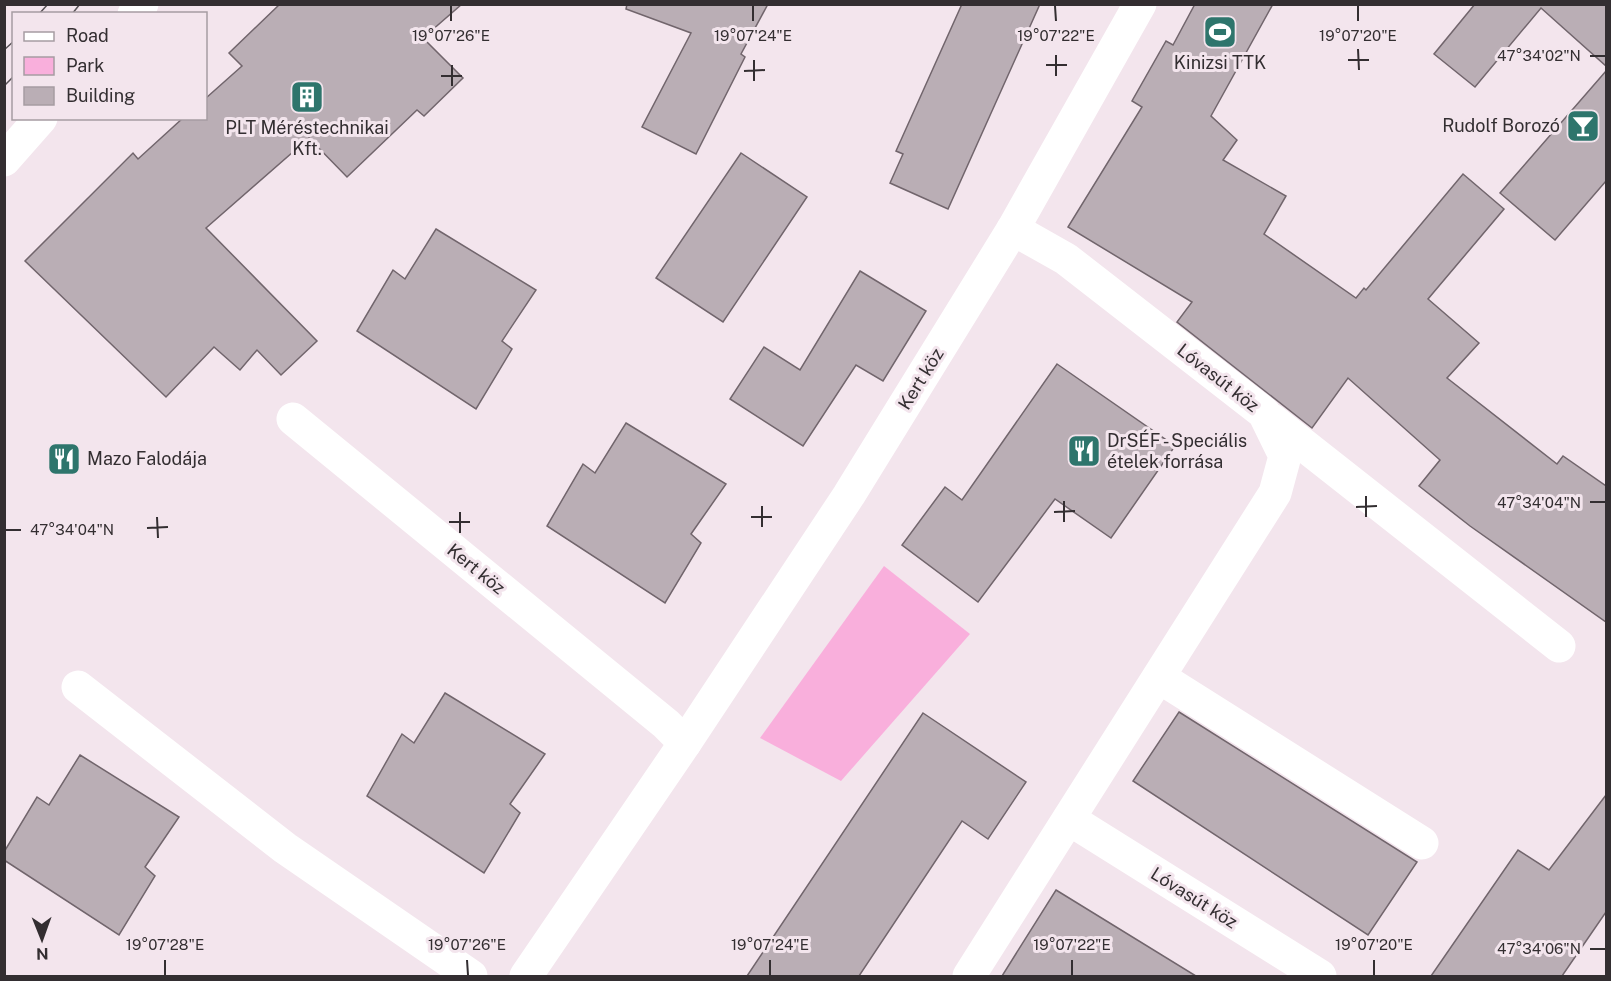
<svg xmlns="http://www.w3.org/2000/svg" width="1611" height="981" font-family="'Public Sans',sans-serif">
<style>
.green{fill:#f9afdc}
.building{fill:#baaeb5;stroke:#71656c;stroke-width:1.5}
.lines{fill:none;stroke-linecap:round;stroke-linejoin:round}
.minor{stroke:#fff;stroke-width:33}
.tram{stroke:#575155;stroke-width:1.5}
.ticks{fill:none;stroke:#332e31;stroke-width:2}
.labels{text-anchor:middle;stroke-width:6;stroke-linejoin:round;paint-order:stroke}
.poi-label{font-size:18px;fill:#332e31;stroke:#f3e5ed}
.street-label{font-size:18px;fill:#332e31;stroke:#f3e5ed}
.ticks-label{font-size:15px;text-anchor:middle;fill:#332e31;stroke:#f3e5ed;stroke-width:6;stroke-linejoin:round;paint-order:stroke}
</style>
<rect width="100%" height="100%" fill="#f3e5ed"/>
<path class="green" d="M884,566l86,68 -129,147 -81,-43z"/>
<g class="building">
<path d="M280,4h182l-39,34 40,40 -39,38 -7,-6 -70,67 -38,-39 -103,90 111,113 -36,34 -24,-25 -17,20 -26,-23 -48,50 -141,-136 108,-108 5,6 45,-41h23v-20l36,-32 -13,-13z"/>
<path d="M627,4h141l-27,50 4,3 -49,97 -54,-27 49,-94 -65,-24z"/>
<path d="M962,4h78l-92,205 -58,-26 13,-29 -7,-3z"/>
<path d="M1195,4h78l-62,112 26,24 -14,20 63,36 -22,38 92,64 8,-10 2,2 97,-116 41,35 -76,90 51,44 -32,35 110,86 6,-8 43,30v136l-136,-96 -51,-40 21,-26 -92,-82 -36,50 -135,-106 15,-20 -124,-75 74,-120 -10,-6 34,-60 7,4z"/>
<path d="M1475,4h131v62l-65,-58 -66,79 -41,-33z"/>
<path d="M1606,71v110l-51,59 -55,-47z"/>
<path d="M741,153l66,44 -84,125 -67,-44z"/>
<path d="M436,229l100,61 -34,51 10,8 -36,60 -119,-78 36,-61 12,9z"/>
<path d="M860,271l66,40 -43,70 -27,-16 -53,81 -73,-47 34,-52 36,23z"/>
<path d="M1057,364l118,82 -64,92 -56,-39 -77,103 -76,-57 43,-58 17,13z"/>
<path d="M626,423l100,61 -35,50 10,9 -36,60 -118,-77 36,-62 12,9z"/>
<path d="M445,693l100,61 -35,50 10,9 -36,60 -117,-77 35,-62 12,9z"/>
<path d="M1179,712l238,150 -49,73 -235,-154z"/>
<path d="M923,713l103,69 -38,57 -26,-18 -103,155h-112z"/>
<path d="M80,755l99,62 -34,50 10,9 -36,59 -115,-75v-8l33,-55 12,8z"/>
<path d="M1606,795v117l-44,64h-131l87,-126 31,20z"/>
<path d="M1056,890l140,86h-194z"/>
</g>
<g class="lines">
<g class="minor">
<path d="M134,14l8,-10"/>
<path d="M4,160l37,-42"/>
<path d="M293,419l373,305 19,19"/>
<path d="M1272,420l287,226"/>
<path d="M1159,677l263,166"/>
<path d="M78,687l207,161 186,128"/>
<path d="M1069,819l251,157"/>
<path d="M526,976l159,-233 164,-248 164,-266 127,-225"/>
<path d="M969,976l306,-483 10,-37 -21,-43 -198,-154 -53,-30"/>
</g>
<g class="tram">
<path d="M39,14l9,-10"/>
<path d="M72,14l8,-10"/>
<path d="M4,50l10,-9"/>
<path d="M4,86l10,-10"/>
</g>
</g>
<path class="ticks" d="M451,6v15M753,6v15M1055,6l1,15M1358,6v15M1358,49l1,21M1056,55v21M1590,56h15M754,60v21M1348,60h21M452,65v21M1046,65h21M744,71l21,-1M441,76h21M1366,496v21M1064,501v21M1590,502h15M762,506v21M1356,507l21,-1M460,512v21M1054,512l21,-1M157,517l1,21M751,517h21M449,522h21M147,528l21,-1M6,530h15M1590,949h15M165,960v15M467,960l1,15M770,960v15M1072,960v15M1374,960v15"/>
<defs>
<symbol id="stadium-square" viewBox="-11 -11 22 22"><rect x="-9" y="-9" width="18" height="18" rx="4" fill="#2e756c" stroke="#f3e5ed"/><path d="M0-5a6.5 5 0 1 0 0 10a6.5 5 0 1 0 0-10ZM-3.5-1.8h7v3.6h-7Z" fill="#fff"/></symbol>
<symbol id="building-square" viewBox="-11 -11 22 22"><rect x="-9" y="-9" width="18" height="18" rx="4" fill="#2e756c" stroke="#f3e5ed"/><path d="M-4-6H4V6H1V3H-1V6H-4ZM-2.5-4.3h1.7v1.8h-1.7ZM.8-4.3h1.7v1.8H.8ZM-2.5-1h1.7V.8h-1.7ZM.8-1h1.7V.8H.8Z" fill="#fff"/></symbol>
<symbol id="bar-square" viewBox="-11 -11 22 22"><rect x="-9" y="-9" width="18" height="18" rx="4" fill="#2e756c" stroke="#f3e5ed"/><path d="M-6-5H6L.8 .8V4.5H3.5V6h-7V4.5H-.8V.8Z" fill="#fff"/></symbol>
<symbol id="restaurant-square" viewBox="-11 -11 22 22"><rect x="-9" y="-9" width="18" height="18" rx="4" fill="#2e756c" stroke="#f3e5ed"/><path d="M-5-6h1v4h1v-4h1v4h1v-4h1v5L-1.5 .5V6h-2V.5L-5-1ZM5-6V6H3V1.5H1.5Q1.5-4 5-6Z" fill="#fff"/></symbol>
</defs>
<g fill-rule="evenodd">
<use href="#stadium-square" x="1201" y="13" width="38" height="38"/>
<use href="#building-square" x="288" y="78" width="38" height="38"/>
<use href="#bar-square" x="1564" y="107" width="38" height="38"/>
<use href="#restaurant-square" x="1065" y="432" width="38" height="38"/>
<use href="#restaurant-square" x="45" y="440" width="38" height="38"/>
</g>
<g class="labels">
<g class="poi-label">
<text x="1220" y="69">Kinizsi TTK</text>
<text x="1560" y="132" text-anchor="end">Rudolf Borozó</text>
<text x="307" y="134">PLT Méréstechnikai<tspan x="307" dy="21">Kft.</tspan></text>
<text x="1107" y="447" text-anchor="start">DrSÉF - Speciális<tspan x="1107" dy="21">ételek forrása</tspan></text>
<text x="87" y="465" text-anchor="start">Mazo Falodája</text>
</g>
<g class="street-label">
<text transform="translate(1218 378) rotate(38)" y="6">Lóvasút köz</text>
<text transform="translate(921 379) rotate(-58)" y="6">Kert köz</text>
<text transform="translate(476 569) rotate(39)" y="6">Kert köz</text>
<text transform="translate(1194 898) rotate(32)" y="6">Lóvasút köz</text>
</g>
</g>
<g class="ticks-label">
<text x="451" y="41">19°07'26"E</text>
<text x="753" y="41">19°07'24"E</text>
<text x="1056" y="41">19°07'22"E</text>
<text x="1358" y="41">19°07'20"E</text>
<text x="1539" y="61">47°34'02"N</text>
<text x="1539" y="508">47°34'04"N</text>
<text x="72" y="535">47°34'04"N</text>
<text x="165" y="950">19°07'28"E</text>
<text x="467" y="950">19°07'26"E</text>
<text x="770" y="950">19°07'24"E</text>
<text x="1072" y="950">19°07'22"E</text>
<text x="1374" y="950">19°07'20"E</text>
<text x="1539" y="954">47°34'06"N</text>
</g>
<rect width="1611" height="981" fill="none" stroke="#332e31" stroke-width="12"/>
<rect x="12" y="12" width="195" height="108" fill="#f3e5ed" stroke="#a69ca2" stroke-width="1.5"/>
<rect x="24" y="32" width="30" height="9" fill="#ffffff" stroke="#a69ca2" stroke-width="1.5"/>
<text x="66" y="42" font-size="18" fill="#332e31">Road</text>
<rect x="24" y="57" width="30" height="18" fill="#f9afdc" stroke="#a69ca2" stroke-width="1.5"/>
<text x="66" y="72" font-size="18" fill="#332e31">Park</text>
<rect x="24" y="87" width="30" height="18" fill="#baaeb5" stroke="#a69ca2" stroke-width="1.5"/>
<text x="66" y="102" font-size="18" fill="#332e31">Building</text>
<g transform="translate(42 939) rotate(179)" stroke="#f3e5ed" stroke-width="4.5" paint-order="stroke">
<path d="M0-4.5L10 22L0 15L-10 22Z" fill="#332e31"/>
<text y="-9" font-size="16" font-weight="bold" text-anchor="middle" fill="#332e31">N</text>
</g>
</svg>
